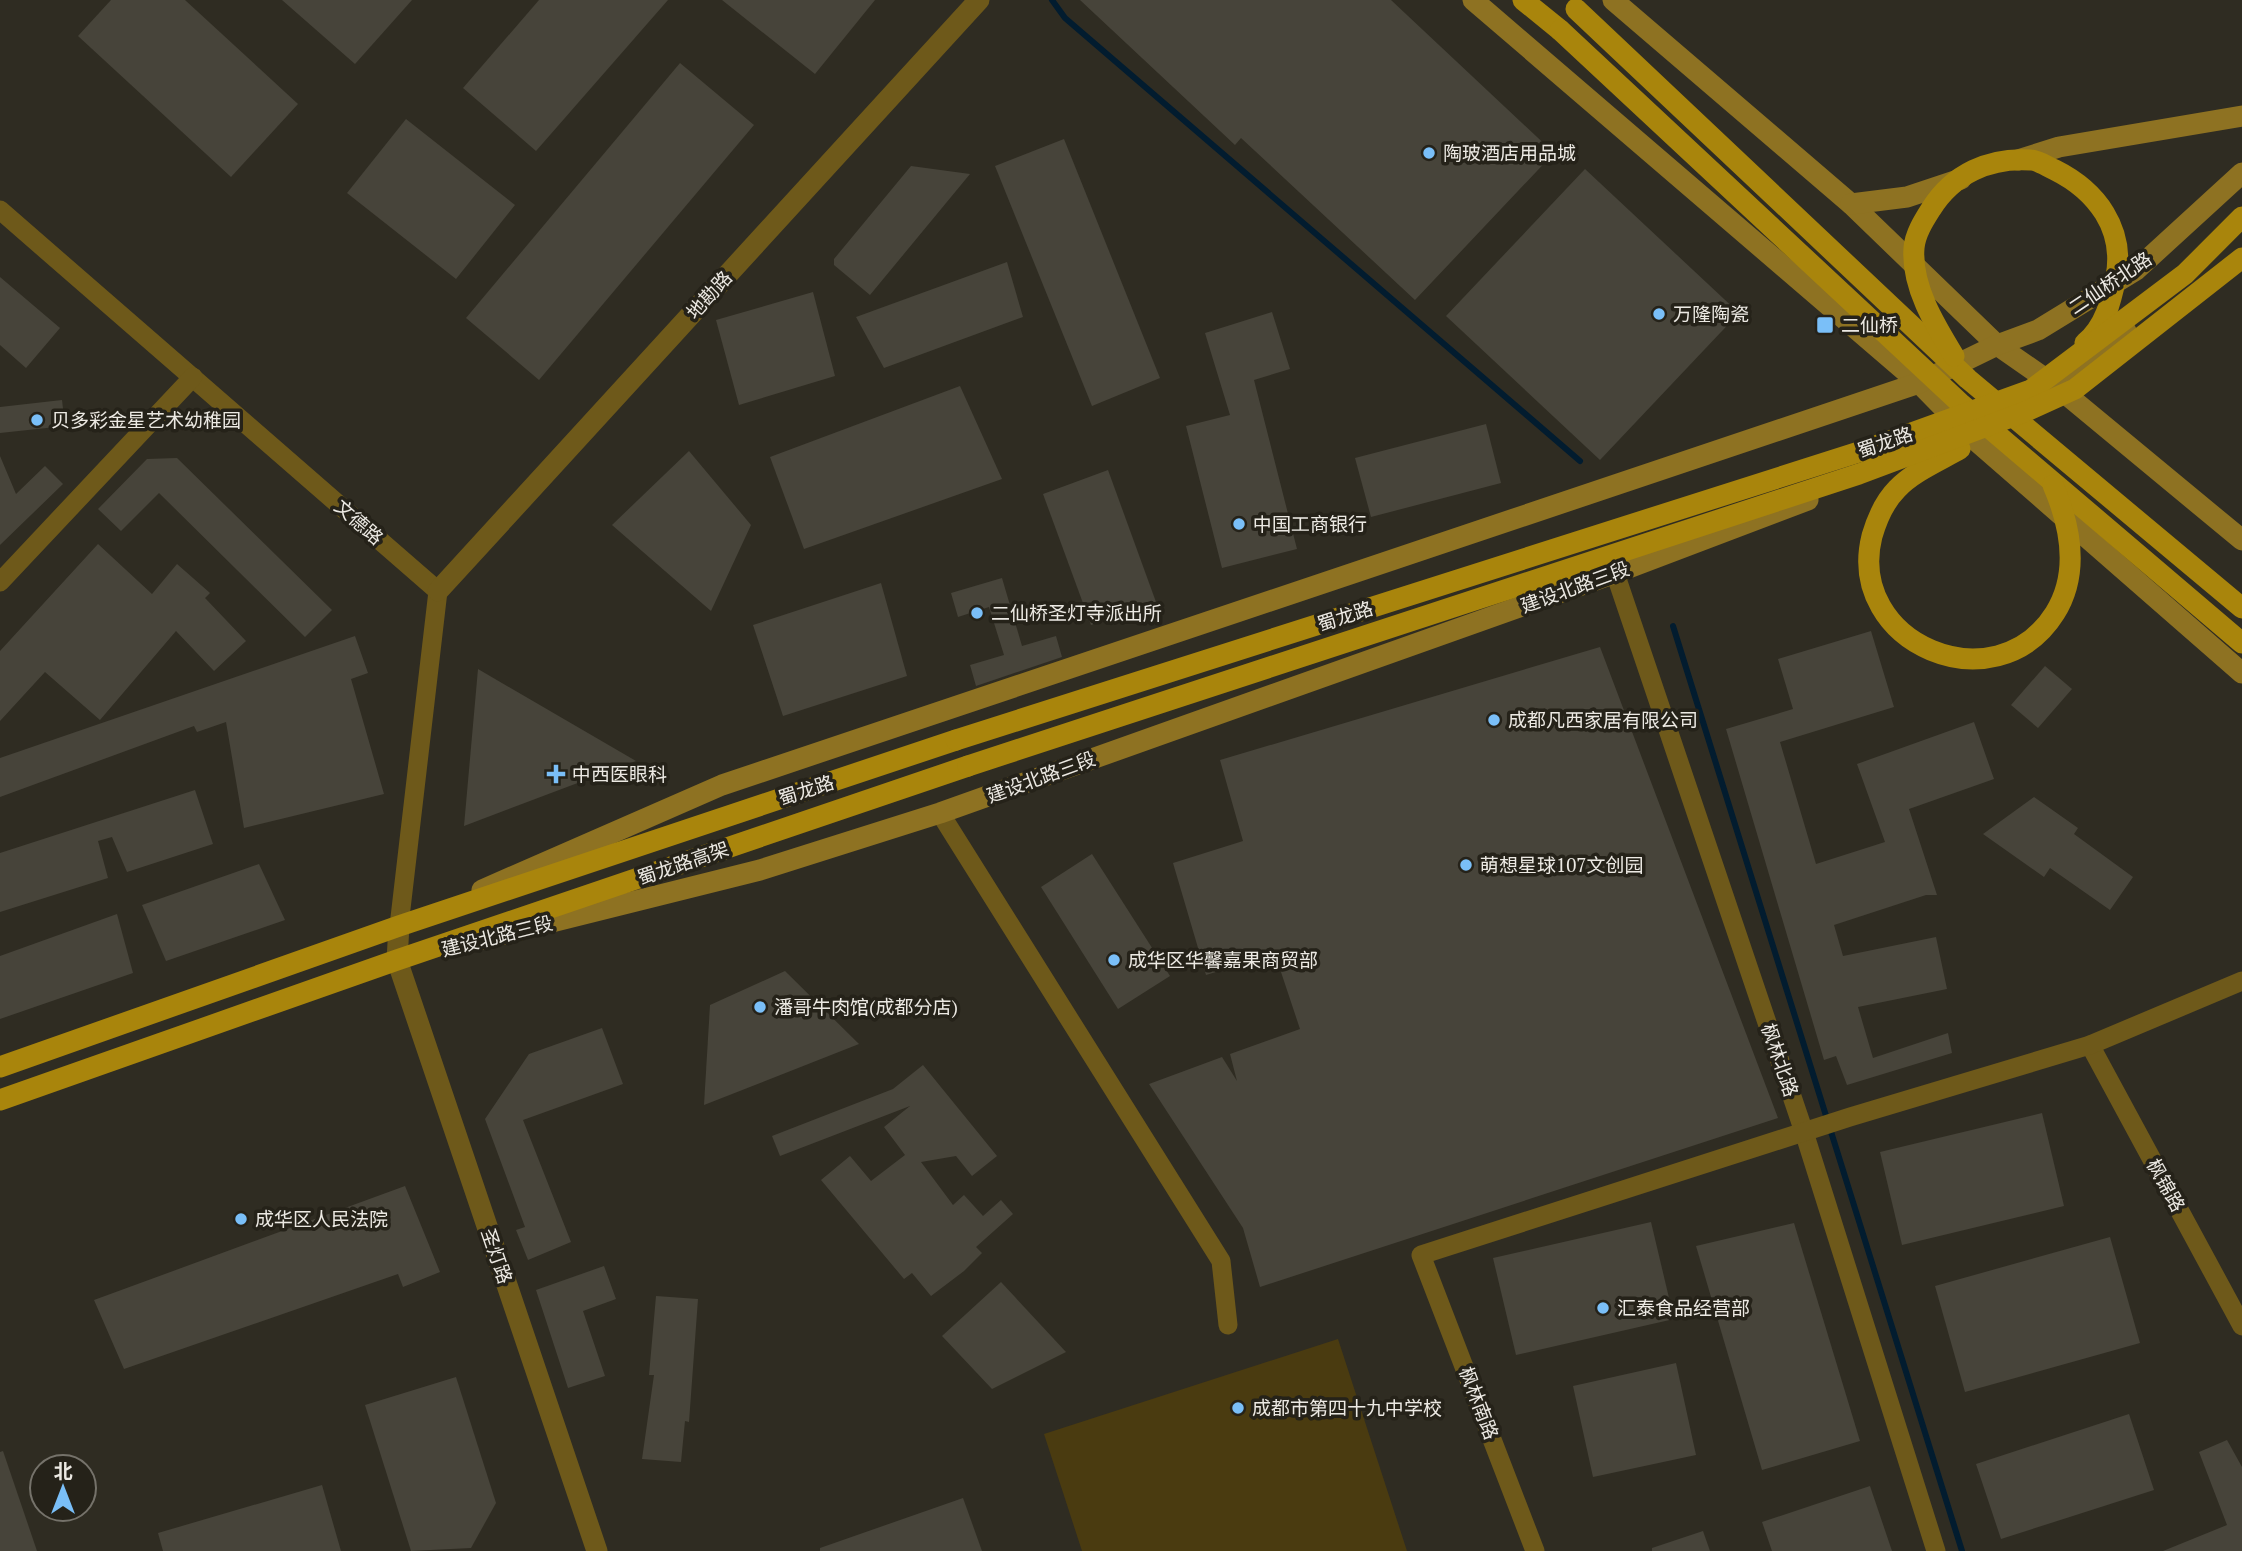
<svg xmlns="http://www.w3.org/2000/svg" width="2242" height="1551" font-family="'PT Serif','Noto Sans SC',serif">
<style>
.green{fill:#4a3b10}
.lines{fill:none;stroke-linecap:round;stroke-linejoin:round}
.stream{stroke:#021c2f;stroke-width:6}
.building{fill:#47443a}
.minor{stroke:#6e591a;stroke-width:19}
.tertiary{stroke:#6e591a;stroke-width:21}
.secondary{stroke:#8e7222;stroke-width:21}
.primary{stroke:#a9850c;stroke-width:21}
.primary-bridge{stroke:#a9850c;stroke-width:21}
.poi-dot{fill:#7abff8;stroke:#252219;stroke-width:2.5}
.labels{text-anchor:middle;stroke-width:7;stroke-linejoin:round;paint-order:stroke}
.poi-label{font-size:19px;fill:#ece9e3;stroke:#252219;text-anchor:start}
.street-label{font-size:19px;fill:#ece9e3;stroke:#252219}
</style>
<rect width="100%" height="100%" fill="#2f2c22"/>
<path class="green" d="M1338,1339l69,212h-325l-38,-117z"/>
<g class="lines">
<g class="stream">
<path d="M1052,0l13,18 515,443"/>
<path d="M1673,626l289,925"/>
</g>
</g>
<g class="building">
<path d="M111,0h74l113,104 -67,73 -153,-141z"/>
<path d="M282,0h130l-57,64z"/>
<path d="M539,0h129l-132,151 -73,-63z"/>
<path d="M722,0h153l-60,74z"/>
<path d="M1080,0h311l163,153 -139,147 -174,-162 -6,7z"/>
<path d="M680,63l74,62 -215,255 -73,-62z"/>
<path d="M406,119l109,86 -59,74 -109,-86z"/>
<path d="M1064,139l96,239 -68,28 -97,-240z"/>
<path d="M911,166l59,8 -100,121 -36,-30v-6z"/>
<path d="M1585,169l154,144 -139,147 -154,-144z"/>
<path d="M1007,262l16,55 -139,51 -28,-51z"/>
<path d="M0,277l60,51 -34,40 -26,-23z"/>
<path d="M813,292l22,84 -96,29 -23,-85z"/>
<path d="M1272,312l18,57 -36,11 43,169 -75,19 -36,-142 44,-11 -25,-82z"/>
<path d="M960,386l42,93 -198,70 -34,-92z"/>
<path d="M62,400l3,26 -65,7v-26z"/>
<path d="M1486,424l15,59 -130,34 -16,-59z"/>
<path d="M689,451l62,74 -40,86 -99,-86z"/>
<path d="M0,456l16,38 29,-28 18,18 -63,61z"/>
<path d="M177,458l155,152 -27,27 -146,-144 -38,38 -23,-22 49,-50z"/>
<path d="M1108,470l48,132 -65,23 -48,-131z"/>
<path d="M98,544l54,50 25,-30 33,29 -5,5 41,43 -32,30 -38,-40 -76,89 -55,-48 -45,49v-70z"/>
<path d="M1002,578l20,68 34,-10 6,21 -86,29 -6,-21 34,-10 -15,-48 -31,10 -7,-24z"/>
<path d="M881,583l26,93 -124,40 -30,-91z"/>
<path d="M1871,631l23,76 -114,35 36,122 69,-22 -28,-78 117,-42 20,57 -85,30 28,86h-11l-92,30 9,31 93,-19 11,52 -89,18 15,51 75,-25 4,20 -105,32 -11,-29 -12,4 -98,-331 67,-20 -15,-50z"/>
<path d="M355,636l13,37 -17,6 33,115 -140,34 -18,-106 -29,10 -3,-6 -194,71v-39z"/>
<path d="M1600,647l178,471 -518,169 -17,-59 -94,-144 73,-27 15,24 -7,-27 70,-25 -25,-75 -69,21 -33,-112 70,-22 -23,-81z"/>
<path d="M2045,666l27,23 -34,39 -27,-23z"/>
<path d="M478,669l158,92 -172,65z"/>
<path d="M195,790l18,54 -86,28 -15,-35 -14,4 10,37 -108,34v-59z"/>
<path d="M2034,797l44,31 -4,6 59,43 -23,33 -60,-42 -6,9 -61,-43z"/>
<path d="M1092,854l78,122 -52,33 -77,-122z"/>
<path d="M259,864l26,56 -119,41 -24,-56z"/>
<path d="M117,914l16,59 -133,46v-63z"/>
<path d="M785,971l74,73 -155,61 6,-100z"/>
<path d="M602,1028l21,56 -100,36 48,122 -43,18 -12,-30 9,-3 -40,-108 44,-65z"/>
<path d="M923,1065l74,91 -25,20 -16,-20 -35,6 32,43 11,-10 19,21 18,-16 12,14 -37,33 6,6 -18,18 -33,25 -19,-23 -8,6 -83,-99 29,-24 21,25 34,-26 -21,-28 26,-21 -130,50 -8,-20 121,-47z"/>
<path d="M2042,1113l22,93 -162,39 -22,-93z"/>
<path d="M405,1186l35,86 -37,15 -5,-13 -274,95 -30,-69z"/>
<path d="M1651,1222l23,97 -158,36 -23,-97z"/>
<path d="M1794,1223l66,218 -98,29 -66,-224z"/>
<path d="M2110,1237l30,106 -175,49 -30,-106z"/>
<path d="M604,1266l12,33 -33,12 22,65 -37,12 -32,-98z"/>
<path d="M1001,1282l65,70 -74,37 -50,-53z"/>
<path d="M656,1296l42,3 -9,123 -4,-1 -4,41 -39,-3 12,-84h-5z"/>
<path d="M1676,1363l20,92 -103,22 -20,-91z"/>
<path d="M456,1377l40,126 -25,45 -60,3 -46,-146z"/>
<path d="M2129,1414l25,76 -153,49 -25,-75z"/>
<path d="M2227,1440l15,27v84h-79l64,-26 -28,-73z"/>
<path d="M3,1451l34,100h-37v-99z"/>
<path d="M322,1485l19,66h-178l-5,-18z"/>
<path d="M1870,1486l22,65h-120l-10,-29z"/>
<path d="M963,1498l19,53h-162v-3z"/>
<path d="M1703,1531l7,20h-58v-3z"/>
</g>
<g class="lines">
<g class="minor">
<path d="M0,210l438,381 -39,335"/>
<path d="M1615,573l189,559 132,419"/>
<path d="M0,582l193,-205"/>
<path d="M940,813l281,448 7,64"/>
<path d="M2090,1045l152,281"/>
<path d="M1535,1551l-114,-296 429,-138 240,-72 152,-64"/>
</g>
<g class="tertiary">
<path d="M438,591l541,-591"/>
<path d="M399,926l-2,34 200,591"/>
</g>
<g class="secondary">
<path d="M1473,0l446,383 55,56 268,234"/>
<path d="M1613,0l238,204 146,141 59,41 186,154"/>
<path d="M2018,160l41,-13 183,-31"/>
<path d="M1851,204l56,-7 54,-18"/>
<path d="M2035,400l91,-69"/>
<path d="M482,890l240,-105 1197,-402 78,-38 41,-15 98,-60 106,-97"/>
<path d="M484,939l276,-69 180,-57 675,-240 193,-73"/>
</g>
<g class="primary">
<path d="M1523,0l37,30"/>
<path d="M0,1067l399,-141 557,-186"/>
<path d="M0,1100l397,-140 571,-194"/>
</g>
<g class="primary-bridge">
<path d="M1576,9l392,370 274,229"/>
<path d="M1560,30l400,373 282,240"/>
<path d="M1954,356c-19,-31 -43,-70 -40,-108 1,-14 10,-28 17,-39 22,-35 58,-52 100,-49 7,0 17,7 24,10 42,21 70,59 61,107 -5,24 -11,50 -31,66"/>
<path d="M1960,449c-21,12 -47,23 -63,40 -13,13 -20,30 -25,47 -27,108 124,171 183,77 25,-40 16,-86 -2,-128"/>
<path d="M956,740l906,-289 169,-61 154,-116 57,-57"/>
<path d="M968,766l891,-292 163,-61 53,-24 167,-131"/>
</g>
</g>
<g class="poi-dot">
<circle cx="1429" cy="153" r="7"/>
<circle cx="1659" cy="314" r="7"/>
<rect x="1816" y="316" width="18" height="18" rx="3.5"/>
<circle cx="37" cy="420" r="7"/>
<circle cx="1239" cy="524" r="7"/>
<circle cx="977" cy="613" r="7"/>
<circle cx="1494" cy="720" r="7"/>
<path d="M552.5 763.5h7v7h7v7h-7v7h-7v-7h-7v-7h7z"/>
<circle cx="1466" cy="865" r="7"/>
<circle cx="1114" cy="960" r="7"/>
<circle cx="760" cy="1007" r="7"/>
<circle cx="241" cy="1219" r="7"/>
<circle cx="1603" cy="1308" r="7"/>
<circle cx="1238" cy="1408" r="7"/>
</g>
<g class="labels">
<g class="poi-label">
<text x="1443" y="160">陶玻酒店用品城</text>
<text x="1673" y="321">万隆陶瓷</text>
<text x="1841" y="332">二仙桥</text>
<text x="51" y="427">贝多彩金星艺术幼稚园</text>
<text x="1253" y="531">中国工商银行</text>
<text x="991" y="620">二仙桥圣灯寺派出所</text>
<text x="1508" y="727">成都凡西家居有限公司</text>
<text x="572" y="781">中西医眼科</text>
<text x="1480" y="872">萌想星球107文创园</text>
<text x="1128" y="967">成华区华馨嘉果商贸部</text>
<text x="774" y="1014">潘哥牛肉馆(成都分店)</text>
<text x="255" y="1226">成华区人民法院</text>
<text x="1617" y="1315">汇泰食品经营部</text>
<text x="1252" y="1415">成都市第四十九中学校</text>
</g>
<g class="street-label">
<text transform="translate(2110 283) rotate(-34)" y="7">二仙桥北路</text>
<text transform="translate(709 295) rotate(-48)" y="7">地勘路</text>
<text transform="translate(1885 442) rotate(-19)" y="7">蜀龙路</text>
<text transform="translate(359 522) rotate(41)" y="7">文德路</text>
<text transform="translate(1575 587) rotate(-20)" y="7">建设北路三段</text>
<text transform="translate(1345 616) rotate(-18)" y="7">蜀龙路</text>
<text transform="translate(1041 777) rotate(-20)" y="7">建设北路三段</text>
<text transform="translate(806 790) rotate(-18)" y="7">蜀龙路</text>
<text transform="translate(683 863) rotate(-19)" y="7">蜀龙路高架</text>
<text transform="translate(497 936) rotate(-14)" y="7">建设北路三段</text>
<text transform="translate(1780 1060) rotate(71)" y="7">枫林北路</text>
<text transform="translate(2166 1185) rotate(61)" y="7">枫锦路</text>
<text transform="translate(497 1256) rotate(71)" y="7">圣灯路</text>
<text transform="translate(1479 1403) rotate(69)" y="7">枫林南路</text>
</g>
</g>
<g transform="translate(63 1488)"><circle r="33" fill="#252219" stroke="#75726a" stroke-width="2"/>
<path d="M0-5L12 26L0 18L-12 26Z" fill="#7abff8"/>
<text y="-10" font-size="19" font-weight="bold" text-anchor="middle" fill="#ece9e3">北</text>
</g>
</svg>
